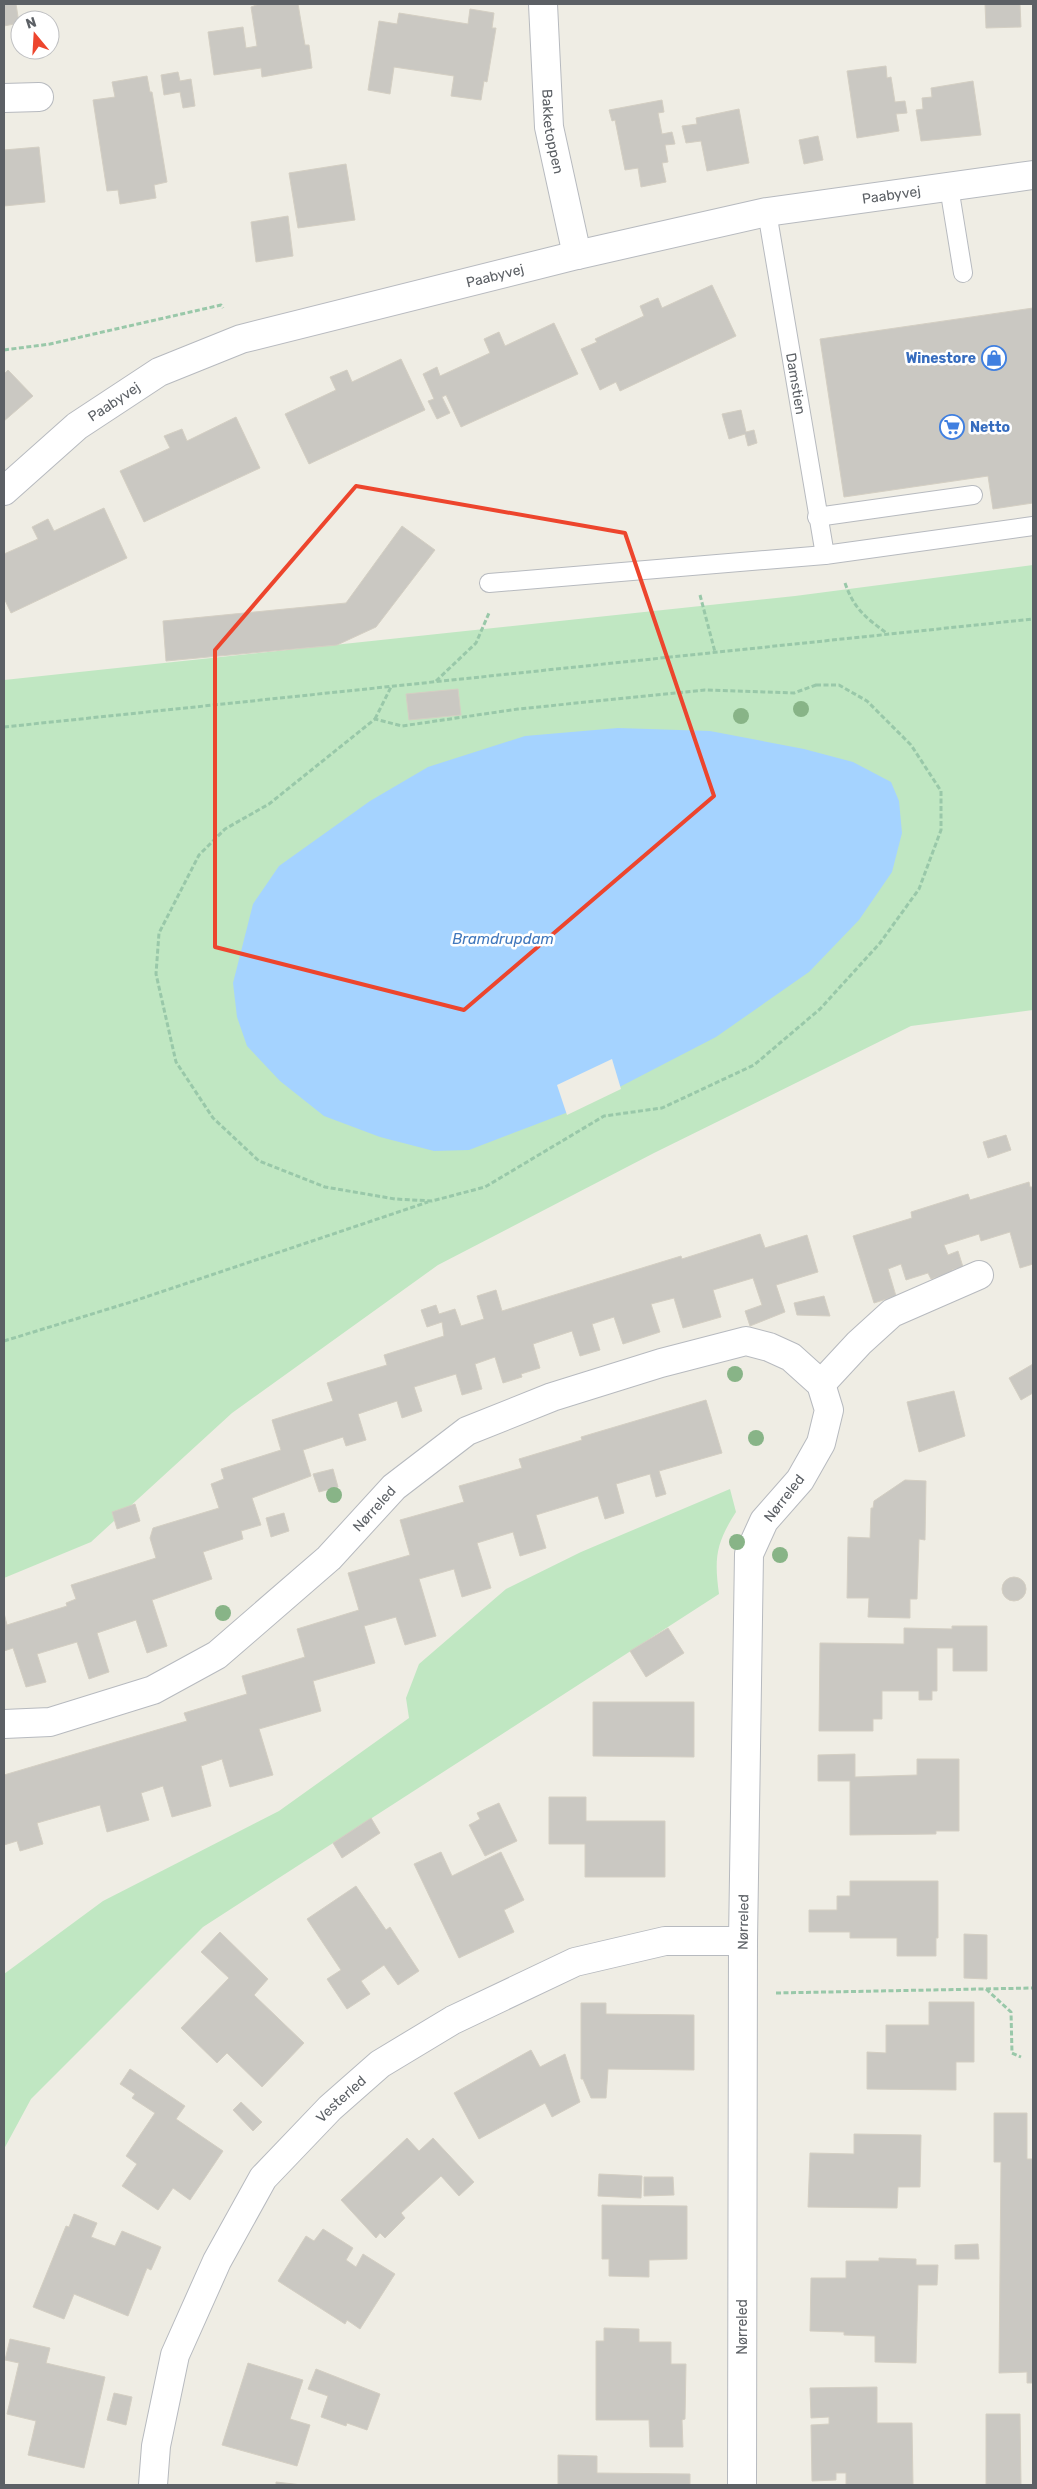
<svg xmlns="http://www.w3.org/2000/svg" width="1037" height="2489" font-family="Rubik,sans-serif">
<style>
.green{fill:#c0e7c2}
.water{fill:#a5d3ff}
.pier{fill:#efede4}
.building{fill:#cac8c2;stroke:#d4cfc3}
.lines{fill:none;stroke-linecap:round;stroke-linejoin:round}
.service-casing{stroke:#b7babf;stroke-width:20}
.minor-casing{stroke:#b7babf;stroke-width:30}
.path{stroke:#99c8a9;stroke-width:3;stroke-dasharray:5 2.5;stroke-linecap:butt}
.service{stroke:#fff;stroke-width:18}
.minor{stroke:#fff;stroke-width:28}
.tree{fill:#88b487}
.marked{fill:none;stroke:#ed452d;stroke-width:4;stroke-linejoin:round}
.labels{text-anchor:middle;stroke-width:5;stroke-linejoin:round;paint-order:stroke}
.street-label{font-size:14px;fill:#5c6065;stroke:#fff}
.shop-label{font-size:14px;font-weight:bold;fill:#366cbe;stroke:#fff;text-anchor:end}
.water-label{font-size:15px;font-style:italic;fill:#4178bd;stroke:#fff}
</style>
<rect width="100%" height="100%" fill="#efede4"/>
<g class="green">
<path d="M1033,565v445l-122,16 -257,127 -216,112 -206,148 -141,129 -87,36v-898l791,-84z"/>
<path d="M730,1489l6,23c-20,31 -22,46 -17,82l-516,333 -172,172 -27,50v-175l99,-73 176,-90 130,-93 -3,-20 13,-34 87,-75 75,-37z"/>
</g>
<path class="water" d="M618,728l92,3 94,18 49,13 38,20 8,19 3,32 -10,39 -33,48 -50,52 -93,65 -137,71 -110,42 -35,1 -54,-14 -56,-21 -44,-35 -33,-35 -10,-29 -4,-34 20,-79 26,-38 91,-65 58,-34 97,-31z"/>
<path class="pier" d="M612,1059l9,30 -54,26 -10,-30z"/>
<g class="building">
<path d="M4,4h12l3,19 -15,3z"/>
<path d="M259,4h39l7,41h4l3,23 -50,9 -1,-9 -47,7 -6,-43 35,-5 3,21 11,-2 -6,-39z"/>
<path d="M985,4h35l1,23 -35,1z"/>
<path d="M470,9l24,4 -2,15h4l-9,54 -3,-1 -3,19 -30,-4 3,-20 -60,-9 -4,27 -22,-4 11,-69 18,3 2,-11 69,11z"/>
<path d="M886,66l1,12 4,-1 4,25 10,-1 2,12 -11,1 3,17 -42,7 -10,-67z"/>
<path d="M178,72l2,9 11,-2 4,27 -12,2 -3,-16 -16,3 -3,-20z"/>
<path d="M147,76l3,16h2l15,90 -13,3 2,13 -36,6 -2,-14 -11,1 -14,-91 22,-3 -3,-15z"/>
<path d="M973,81l8,54 -60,6 -5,-31 7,-1 -1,-11 10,-1 -1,-9z"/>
<path d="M662,100l2,12 -6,1 4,21 10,-2 3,12 -10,1 3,17 -6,1 4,19 -25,5 -3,-19 -13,2 -10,-50 -3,1 -3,-11z"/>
<path d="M739,109l10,54 -42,8 -6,-30 -15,2 -4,-17 15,-2 -1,-6z"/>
<path d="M818,136l5,24 -19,4 -5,-24z"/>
<path d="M39,147l6,55 -41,4v-56z"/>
<path d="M346,164l9,56 -57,8 -9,-55z"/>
<path d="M288,216l5,40 -37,6 -5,-40z"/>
<path d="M712,285l24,51 -116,55 -4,-9 -16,8 -19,-41 16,-7 -2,-3 49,-23 -4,-10 18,-8 4,10z"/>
<path d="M1033,308v195l-40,6 -5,-33 -144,21 -24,-158z"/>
<path d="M554,323l24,51 -117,53 -15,-32 -4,2 8,16 -13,6 -9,-18 6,-2 -11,-25 14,-7 3,9 50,-23 -6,-14 15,-7 6,14z"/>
<path d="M401,359l24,51 -116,54 -24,-50 51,-24 -6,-13 17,-7 5,12z"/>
<path d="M8,370l25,26 -29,25v-47z"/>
<path d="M741,410l5,22 8,-2 3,13 -9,3 -3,-12 -16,5 -7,-25z"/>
<path d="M236,417l24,51 -116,54 -24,-51 50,-23 -6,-12 18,-7 5,12z"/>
<path d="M104,508l23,50 -116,55 -7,-15v-44l34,-15 -6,-12 16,-8 6,12z"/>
<path d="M402,526l33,24 -59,77 -39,18 -171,16 -3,-40 183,-18z"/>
<path d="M458,689l3,26 -52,5 -3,-26z"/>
<path d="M1006,1135l5,15 -23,8 -5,-16z"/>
<path d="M1029,1182l1,5h3v77l-13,4 -10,-36 -29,9 -2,-7 -35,11 4,10 10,-4 5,16 -11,3 1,2 -22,7 -3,-6 -22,7 -5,-16 -13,5 8,27 -22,7 -21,-67 59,-18 -1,-6 57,-18 2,6z"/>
<path d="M760,1234l5,14 42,-13 11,37 -42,13 9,27 -35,14 -5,-15 17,-6 -9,-27 -40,12 8,27 -38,11 -9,-30 -23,6 9,28 -37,12 -9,-27 -22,7 8,26 -20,6 -8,-25 -39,13 7,24 -19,6 1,3 -19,6 -8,-26 -20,7 7,25 -20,6 -6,-21 -42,13 8,24 -20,7 -5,-17 -39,13 8,26 -20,6 -3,-9 -40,13 8,26 -59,22 9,27 -20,6 2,8 -40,13 9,27 -60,21 15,46 -20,7 -11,-33 -39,13 12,39 -20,7 -12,-37 -40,12 9,28 -20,5 -13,-39 -9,3v-38l3,12 60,-19 -1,-3 10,-4 -5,-14 85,-27 -6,-20 3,-10 66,-20 -8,-24 13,-5 -3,-10 60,-19 -9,-30 61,-19 -6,-18 60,-18 -3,-10 60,-19 -2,-14 -15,5 -6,-17 15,-5 3,9 16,-5 6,17 23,-7 -7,-23 19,-6 6,21 179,-55 1,3z"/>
<path d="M824,1296l6,20 -33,-1 -3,-12z"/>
<path d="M1033,1364v29l-12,7 -12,-22z"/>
<path d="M954,1391l11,45 -46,16 -12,-50z"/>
<path d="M706,1400l16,53 -63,18 7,23 -10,3 -6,-23 -34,10 8,29 -19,6 -7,-23 -62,19 10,33 -26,8 -7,-24 -36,11 14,45 -29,9 -8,-28 -35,10 17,57 -31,9 -9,-28 -32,9 11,37 -62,18 8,30 -62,18 14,46 -43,12 -8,-28 -21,7 10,40 -39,11 -9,-31 -22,7 8,27 -42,12 -7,-27 -63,18 6,21 -23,7 -3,-10 -13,4v-70l183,-54 -3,-8 63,-19 -5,-18 63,-19 -8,-28 62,-19 -11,-37 62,-18 -10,-35 64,-18 -5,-16 63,-18 -3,-9 63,-19 -1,-3z"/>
<path d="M333,1469l5,18 -19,5 -6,-18z"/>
<path d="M905,1480l21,1 -1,59 -6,-1 -2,60h-7v19l-42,-1 1,-19h-22l1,-61 22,1 1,-30h2l1,-7z"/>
<path d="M135,1504l5,17 -23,8 -5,-17z"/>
<path d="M284,1513l5,18 -18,6 -5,-19z"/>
<circle cx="1014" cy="1589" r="12"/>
<path d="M952,1626h35v45h-34v-23h-16v43h-5v9h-13v-9h-37v28h-9v12h-54l1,-88 84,1v-16l48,1z"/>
<path d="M668,1628l16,25 -38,24 -16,-26z"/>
<path d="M593,1702h101v55l-101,-1z"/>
<path d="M855,1754v23l62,-2v-16h42v72h-23v3l-86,1v-54h-32v-26z"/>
<path d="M549,1797h37v24h79v56h-80v-33h-36z"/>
<path d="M499,1803l18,38 -32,15 -16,-31 11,-6 -3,-6z"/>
<path d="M371,1818l9,15 -38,25 -9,-15z"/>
<path d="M441,1852l11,24 49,-24 23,48 -20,10 10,22 -55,26 -45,-94z"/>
<path d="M850,1881h88v57h-2v18h-39v-18h-47v-6h-41v-22h28v-14h13z"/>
<path d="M356,1886l30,44 4,-3 29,44 -21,14 -14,-20 -23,16 9,13 -23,15 -20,-30 14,-9 -34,-51z"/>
<path d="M220,1932l48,47 -14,16 50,48 -42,44 -35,-34 -10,10 -36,-35 48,-50 -28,-26z"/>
<path d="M964,1934l23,1v44l-23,-1z"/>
<path d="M929,2002h45v60h-18v28l-89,-1v-37l19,1v-28h43z"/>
<path d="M581,2003h25v11l88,1v55l-86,-1 -2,29h-15l-8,-19h-2z"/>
<path d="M531,2050l9,17 25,-13 15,48 -28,15 -7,-14 -66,36 -25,-46z"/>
<path d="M130,2069l55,37 -9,13 47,32 -33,49 -17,-12 -15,22 -36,-24 15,-22 -11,-8 29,-43 -23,-15 3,-4 -15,-10z"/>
<path d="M241,2102l21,20 -9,9 -20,-21z"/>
<path d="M994,2113h33v46h6v224h-6v-11l-28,1 2,-211h-7z"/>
<path d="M854,2134l67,1 -1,52h-22l-1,21 -89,-1 2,-54 44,1z"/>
<path d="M407,2138l12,13 14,-13 41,44 -15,14 -18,-20 -40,37 4,5 -20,20 -5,-5 -4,5 -35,-38z"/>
<path d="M599,2174l43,2 -1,22 -43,-2z"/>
<path d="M644,2177h29l1,18 -30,1z"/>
<path d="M602,2205l85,1v53l-38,1v17l-40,-1v-17h-7z"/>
<path d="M74,2214l23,9 -6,14 24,9 7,-15 39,16 -10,23 -4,-2 -19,48 -54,-22 -10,25 -31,-12 33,-81 3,1z"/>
<path d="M323,2229l30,19 -7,12 10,7 7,-13 32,20 -35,55 -13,-9 -2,4 -67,-43 28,-45 8,5z"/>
<path d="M978,2244l1,15h-24v-14z"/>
<path d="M879,2258l37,1v6h22l-1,20h-19l-2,78 -41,-1v-26l-31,-1v-3l-34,-1 1,-53h35v-17h33z"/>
<path d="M604,2328l35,1v13h32v22h15l-1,55 -3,1 1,27h-33l-1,-27h-53v-79h8z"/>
<path d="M10,2339l40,9 -4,15 59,14 -21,91 -56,-13 8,-34 -29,-7 12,-51 -14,-3z"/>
<path d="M248,2363l55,17 -13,39 20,6 -13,41 -75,-21z"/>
<path d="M316,2369l64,25 -13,36 -20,-7 -1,3 -25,-9 7,-21 -20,-7z"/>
<path d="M877,2387v36h35l1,62h-67v-12h-10v7l-24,1 -1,-56 18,-1v-7l-18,1 -1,-30z"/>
<path d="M114,2393l18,4 -6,28 -19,-5z"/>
<path d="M986,2414h34l1,71h-35z"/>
<path d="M558,2455l39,1v17l93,1v11h-132z"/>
<path d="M276,2482l26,3h-26z"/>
</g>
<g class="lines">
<defs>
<g id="service">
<path d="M949,187l14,86"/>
<path id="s1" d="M767,212l58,343"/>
<path d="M817,517l156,-22"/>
<path d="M489,583l336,-28 208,-29"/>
</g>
<g id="minor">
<path id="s2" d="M543,4l6,123 28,128"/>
<path d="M4,98l35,-1"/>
<path id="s3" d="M4,491l73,-65 82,-54 82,-33 336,-84 190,-43 266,-37"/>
<path d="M821,1384l38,-41 33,-30 87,-38"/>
<path id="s4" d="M4,1724l46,-2 103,-32 64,-35 112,-97 65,-71 73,-56 85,-34 109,-34 85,-22 23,6 22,10 30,27 8,26 -8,33 -21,37 -36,41 -15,33 -6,387 -1,544"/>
<path id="s5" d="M153,2485l3,-39 19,-91 42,-94 46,-83 67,-70 50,-44 73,-44 122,-58 90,-21h78"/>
</g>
</defs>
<use href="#service" class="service-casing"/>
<use href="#minor" class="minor-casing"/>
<g class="path">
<path d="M4,350l46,-6 171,-39 2,3"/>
<path d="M845,583c9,26 21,35 43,51"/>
<path d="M700,595l15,57"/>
<path d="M436,681l40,-38 13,-30"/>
<path d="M816,685h23l28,16 44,44 30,46v39l-22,59 -39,54 -60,66 -66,56 -92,43 -58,8 -119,71 -53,14 -37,-2 -70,-12 -66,-26 -46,-43 -37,-56 -20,-88 3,-41 40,-78 26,-26 44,-25 106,-85 27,7 116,-17 187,-19 89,3z"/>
<path d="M375,719l16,-32"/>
<path d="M4,727l1029,-108"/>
<path d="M4,1341l127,-39 297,-100"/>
<path d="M986,1989l25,23 1,41 9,4"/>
<path d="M776,1993l257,-5"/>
</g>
<use href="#service" class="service"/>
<use href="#minor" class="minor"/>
</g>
<g class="tree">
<circle cx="801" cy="709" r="8"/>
<circle cx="741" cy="716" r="8"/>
<circle cx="735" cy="1374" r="8"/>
<circle cx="756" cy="1438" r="8"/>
<circle cx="334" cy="1495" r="8"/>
<circle cx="737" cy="1542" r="8"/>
<circle cx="780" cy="1555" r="8"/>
<circle cx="223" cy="1613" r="8"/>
</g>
<path class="marked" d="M356,486l269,47 89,263 -250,214 -249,-63v-297z"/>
<defs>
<symbol id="shop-ring" viewBox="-11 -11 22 22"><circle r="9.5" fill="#fff" stroke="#3f7fe0" stroke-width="1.5"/><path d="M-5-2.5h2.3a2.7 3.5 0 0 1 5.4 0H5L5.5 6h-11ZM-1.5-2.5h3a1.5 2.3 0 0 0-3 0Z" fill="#3f7fe0"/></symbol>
<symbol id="supermarket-ring" viewBox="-11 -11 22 22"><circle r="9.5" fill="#fff" stroke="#3f7fe0" stroke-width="1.5"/><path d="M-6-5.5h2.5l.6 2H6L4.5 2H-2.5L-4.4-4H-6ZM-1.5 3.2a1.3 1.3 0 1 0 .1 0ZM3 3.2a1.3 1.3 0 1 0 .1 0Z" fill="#3f7fe0"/></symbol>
</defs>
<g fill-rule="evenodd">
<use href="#shop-ring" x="980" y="344" width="28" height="28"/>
<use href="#supermarket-ring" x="938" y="413" width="28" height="28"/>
</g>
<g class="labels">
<g class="street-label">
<text dy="5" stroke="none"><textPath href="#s2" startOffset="128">Bakketoppen</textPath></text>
<text dy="5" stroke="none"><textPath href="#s3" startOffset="951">Paabyvej</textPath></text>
<text dy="5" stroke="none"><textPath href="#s3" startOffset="546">Paabyvej</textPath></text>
<text dy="5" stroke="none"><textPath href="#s1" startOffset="174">Damstien</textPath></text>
<text dy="5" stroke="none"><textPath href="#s3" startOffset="142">Paabyvej</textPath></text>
<text transform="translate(784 1498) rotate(-52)" y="5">Nørreled</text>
<text dy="5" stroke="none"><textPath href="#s4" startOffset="442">Nørreled</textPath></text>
<text transform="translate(743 1922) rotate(-89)" y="5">Nørreled</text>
<text dy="5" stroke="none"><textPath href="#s5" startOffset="441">Vesterled</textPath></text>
<text transform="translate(742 2327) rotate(-90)" y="5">Nørreled</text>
</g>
<g class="shop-label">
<text x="976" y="363">Winestore</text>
<text x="970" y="432" text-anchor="start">Netto</text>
</g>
<g class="water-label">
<text x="503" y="944">Bramdrupdam</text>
</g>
</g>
<rect width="1037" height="2489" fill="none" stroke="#5c6065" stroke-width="10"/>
<g transform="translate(35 35) rotate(342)"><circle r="24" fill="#ffffff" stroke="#bebfc1"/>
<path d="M0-4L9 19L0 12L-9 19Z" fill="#ed452d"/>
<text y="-8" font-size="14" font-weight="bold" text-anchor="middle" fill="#5c6065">N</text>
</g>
</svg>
